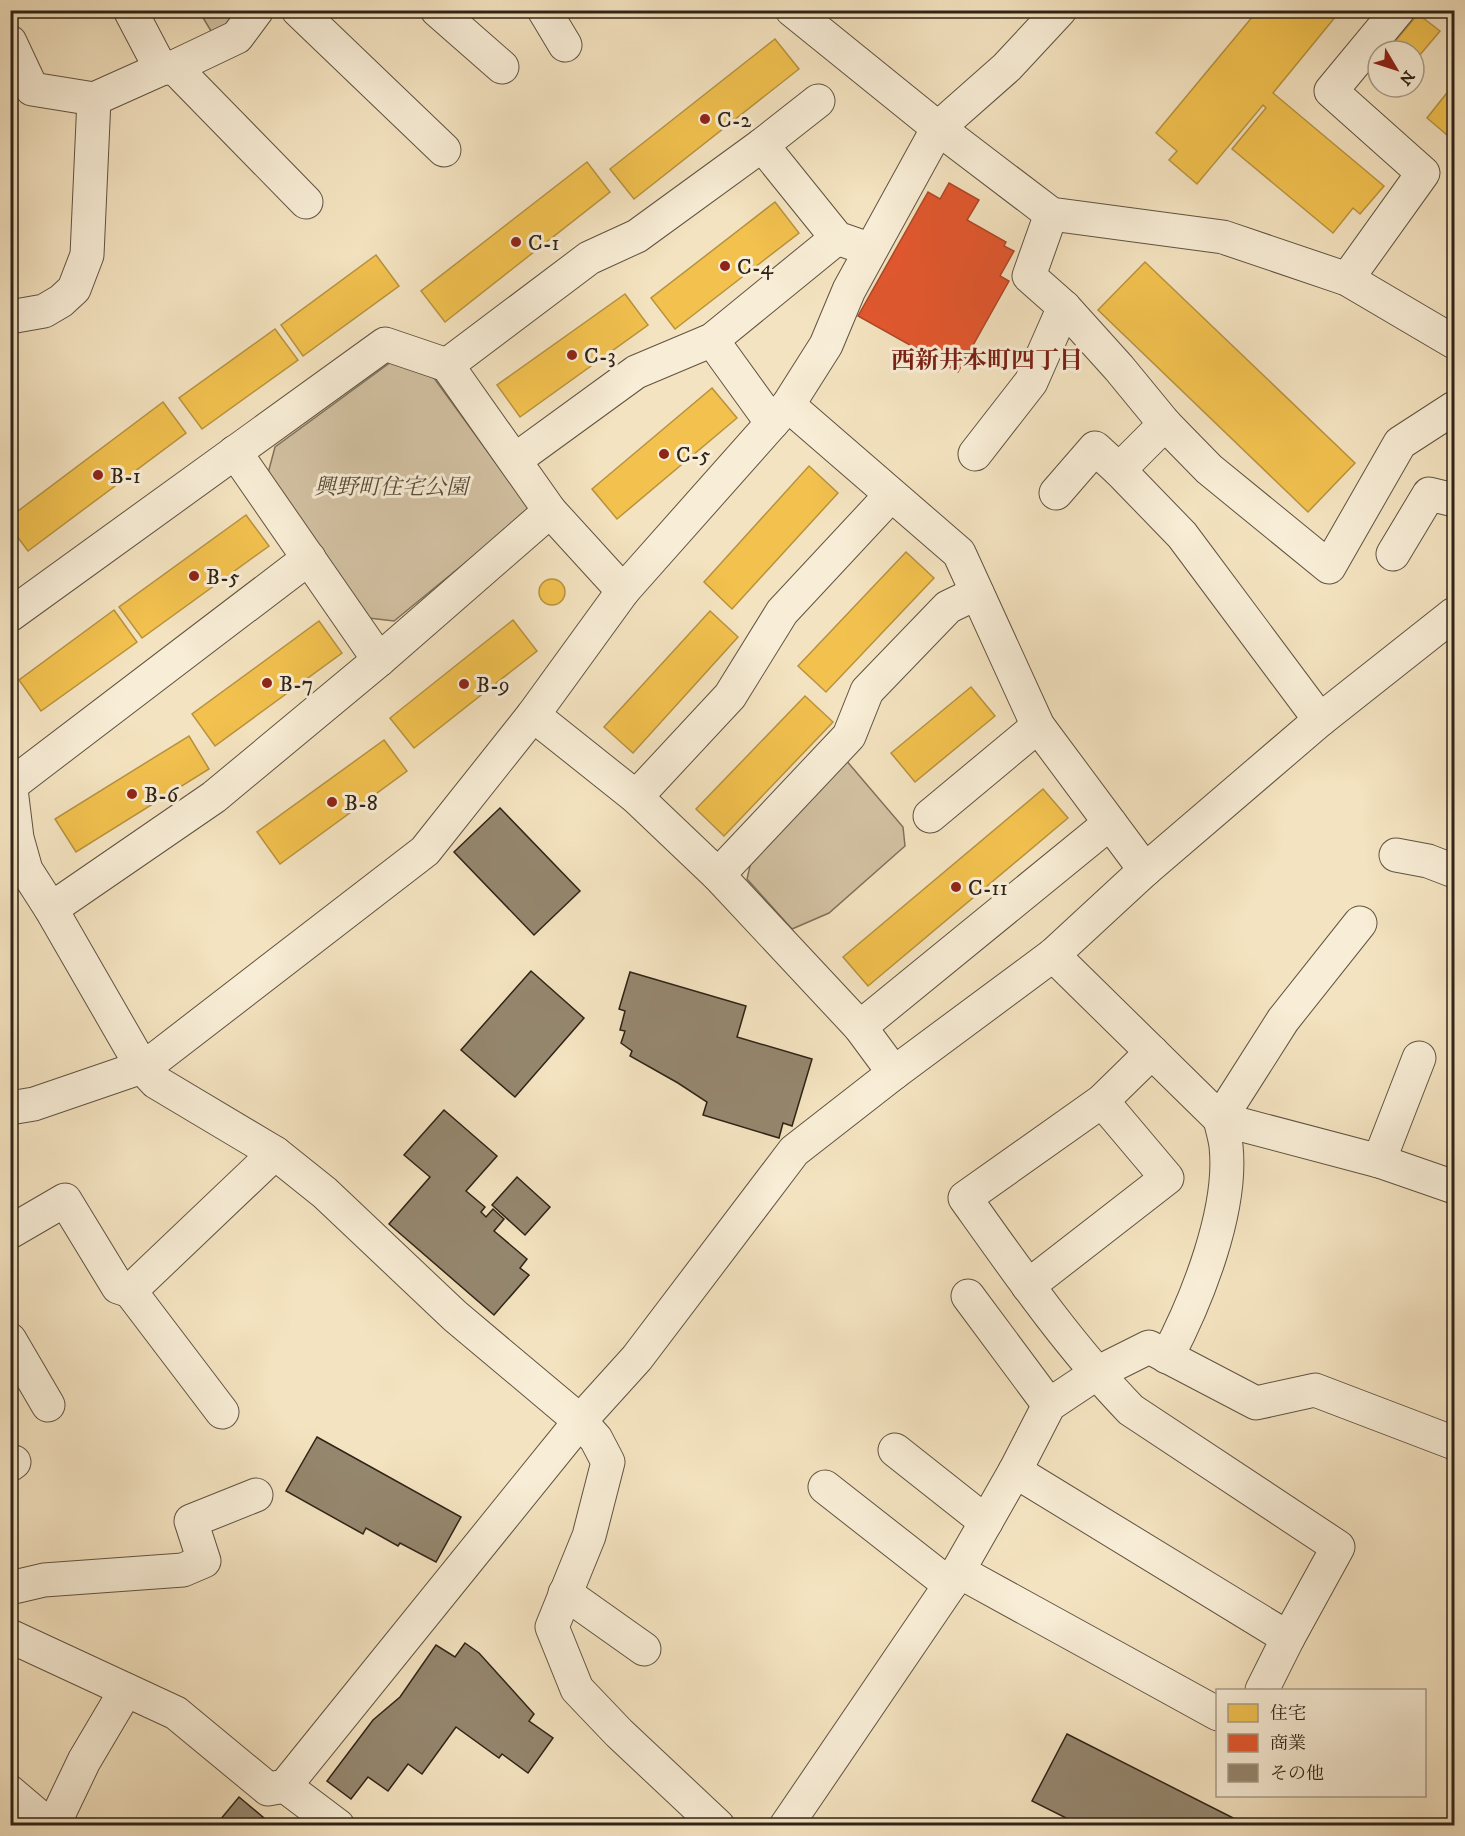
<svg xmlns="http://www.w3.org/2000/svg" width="1465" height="1836" font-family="'IM FELL DW Pica','Noto Serif JP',serif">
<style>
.green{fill:#d3c2a3;stroke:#81725d;stroke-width:1.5}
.homes{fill:#f2c14e;stroke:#b8923e;stroke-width:1.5}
.shops{fill:#e4572e;stroke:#ae4727;stroke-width:1.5}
.building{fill:#95876f;stroke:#2f2317;stroke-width:1.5}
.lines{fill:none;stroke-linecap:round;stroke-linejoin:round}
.minor-casing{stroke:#605341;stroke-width:35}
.minor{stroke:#f8edd6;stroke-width:33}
.poi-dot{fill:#8f2418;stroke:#f8edd6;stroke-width:2}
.labels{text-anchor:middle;stroke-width:6;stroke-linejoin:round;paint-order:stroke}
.poi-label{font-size:22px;fill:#2f2317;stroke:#f8edd6;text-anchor:start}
.park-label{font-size:22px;font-style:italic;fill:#584b3a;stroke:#f8edd6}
.neighbourhood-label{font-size:24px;font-weight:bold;fill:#7a1f14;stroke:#f8edd6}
</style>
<rect width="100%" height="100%" fill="#f4e3c0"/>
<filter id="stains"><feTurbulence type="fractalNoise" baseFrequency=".00333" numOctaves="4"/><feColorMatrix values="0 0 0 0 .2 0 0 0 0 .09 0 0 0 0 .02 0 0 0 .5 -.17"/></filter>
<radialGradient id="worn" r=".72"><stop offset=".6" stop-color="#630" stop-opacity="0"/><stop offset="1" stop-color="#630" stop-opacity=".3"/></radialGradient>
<g class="green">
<path d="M199,11h43l-28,25z"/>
<path d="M391,362l43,16 96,132 -136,111 -34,-4 -93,-140 8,-30z"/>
<path d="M845,759l58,68 2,19 -76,67 -37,16 -45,-50 6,-26z"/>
</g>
<g class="homes">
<path d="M1258,10h83l-68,83 111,93 -24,28 -7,-6 -20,25 -101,-84 34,-41 -3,-3 -66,79 -28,-24 8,-9 -21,-18z"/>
<path d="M1418,14l22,17 -26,31v-11h-27z"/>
<path d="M775,39l24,30 -165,130 -24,-30z"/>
<path d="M1454,84v57l-27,-23z"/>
<path d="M587,162l23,30 -165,130 -24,-31z"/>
<path d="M775,202l24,31 -124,96 -24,-31z"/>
<path d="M376,255l23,31 -96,70 -22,-31z"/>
<path d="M1145,262l210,201 -47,49 -210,-202z"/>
<path d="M625,294l23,31 -128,92 -23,-32z"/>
<path d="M275,329l23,31 -96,69 -23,-31z"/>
<path d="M712,388l25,30 -120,101 -25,-30z"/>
<path d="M163,402l23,31 -158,118 -18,-24v-10z"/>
<path d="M809,466l29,27 -106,116 -28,-27z"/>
<path d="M246,515l23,31 -127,92 -23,-31z"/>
<path d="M906,552l28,26 -108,114 -28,-26z"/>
<circle cx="552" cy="592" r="13"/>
<path d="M114,610l23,32 -96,69 -22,-31z"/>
<path d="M710,611l28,26 -105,116 -29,-26z"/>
<path d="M513,620l24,31 -123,97 -24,-30z"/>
<path d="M319,621l23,32 -127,93 -23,-32z"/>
<path d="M971,687l24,29 -80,66 -24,-29z"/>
<path d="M805,696l28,26 -109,114 -28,-27z"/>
<path d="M189,736l20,33 -133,83 -21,-33z"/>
<path d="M384,740l23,31 -127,93 -23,-32z"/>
<path d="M1043,789l25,29 -200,168 -25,-29z"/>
</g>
<path class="shops" d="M949,183l30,17 -12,20 39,22 -2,4 10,5 -14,25 9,5 -51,91 -100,-56 70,-124 12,7z"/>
<g class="building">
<path d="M500,808l80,83 -46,44 -80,-83z"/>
<path d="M531,971l53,47 -69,79 -54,-47z"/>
<path d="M630,972l116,34 -9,31 75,22 -20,67 -9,-3 -4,15 -76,-23 4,-13 -29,-19 -48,-27 2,-5 -11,-8 4,-12 -5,-1 5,-19 -6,-2z"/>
<path d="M444,1110l53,46 -31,35 19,16 -4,5 5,5 7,-8 11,10 -10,12 33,28 -7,9 9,7 -35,40 -105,-91 41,-47 -26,-22z"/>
<path d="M517,1177l33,30 -25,28 -33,-30z"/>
<path d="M317,1437l144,80 -25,45 -36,-19 -2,3 -32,-18 -3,6 -77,-43z"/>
<path d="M465,1643l14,10 55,61 -5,7 24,17 -25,35 -26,-19 -3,4 -43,-31 -34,47 -14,-10 -20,27 -20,-14 -17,22 -24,-18 46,-61 27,-23 36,-52 19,12z"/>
<path d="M1067,1734l182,92h-167l-50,-25z"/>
<path d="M239,1797l25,21 -4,8h-45z"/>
</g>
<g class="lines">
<defs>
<g id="minor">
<path d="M130,10l31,59"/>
<path d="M298,10l146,140"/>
<path d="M437,10l65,57"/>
<path d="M544,10l21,35"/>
<path d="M792,10l146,118 113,86 172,23 124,42 107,63"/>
<path d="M10,42l22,47 62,10 67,-30 13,-2 63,-30 20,-27"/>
<path d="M174,67l132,135"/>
<path d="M762,145l75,93 20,7"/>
<path d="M1051,214l-22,62 35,31 55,61 46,56 44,45 120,98 71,-124 54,-35"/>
<path d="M1347,279l76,-106 -92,-82 67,-81"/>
<path d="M10,317l34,-6 17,-10 13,-12 13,-34 7,-156"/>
<path d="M712,340l60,83"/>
<path d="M447,365l142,-107 48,-22 125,-91 56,-44"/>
<path d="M788,405l171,148 79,173 107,144"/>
<path d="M1165,424l-46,46 63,65 138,185"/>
<path d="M235,452l144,208"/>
<path d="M975,454l56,-72 33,-75"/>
<path d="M515,460l121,-88 76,-32 125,-102"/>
<path d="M1056,493l39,-45 24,22"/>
<path d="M1393,554l36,-60 25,6"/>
<path d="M10,615l375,-271 62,21 103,146 73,80"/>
<path d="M533,715l103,82 82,78 142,152 34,46"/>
<path d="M10,781l7,57 9,32 25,39 91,158 14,15 119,71 50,40 130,123 125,105 16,18 12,23 -19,74 -37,91 25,62 42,44 99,93"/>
<path d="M11,785l298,-227"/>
<path d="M636,797l94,-101 52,-84 109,-117"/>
<path d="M930,816l108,-90"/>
<path d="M1396,855l32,6 26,10"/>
<path d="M718,875l131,-139 18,-45 81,-84 29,-14"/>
<path d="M51,909l163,-112 165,-137 171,-149"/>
<path d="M1053,955l167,164 159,42 75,26"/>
<path d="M860,1027l250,-204"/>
<path d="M10,1108l24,-4 108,-37 16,-10 267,-206 108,-136 90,-124 165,-186 38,-60 23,-55 89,-162 69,-61 53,-57"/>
<path d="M1379,1161l40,-103"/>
<path d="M10,1232l55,-32 53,87 12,4 145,-138"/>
<path d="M1028,1286l139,-108 -65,-77"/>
<path d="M130,1291l92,121"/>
<path d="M968,1296l81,109"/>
<path d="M10,1340l38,65"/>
<path d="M1167,1357c30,-57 66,-147 59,-211 -1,-9 -4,-18 -6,-27l63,-99 77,-97"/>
<path d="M895,1450l91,72"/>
<path d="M10,1465l4,-3"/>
<path d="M1015,1471l273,167 50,-91 -207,-137c-62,-64 -114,-139 -166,-212l137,-97 50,-49"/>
<path d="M825,1487l125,98"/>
<path d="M958,1571l260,143"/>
<path d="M10,1588l34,-8 139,-10 21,-9 -13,-40 65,-26"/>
<path d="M565,1593l79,56"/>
<path d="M10,1636l166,77 92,76 17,-3 295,-365 57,-63 157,-207 100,-78 159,-118 92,-85 175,-150 134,-106"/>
<path d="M1262,1690l26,-52"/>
<path d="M285,1786l53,40"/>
<path d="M10,1792l40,34"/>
<path d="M53,1826l31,-65 42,-71"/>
<path d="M786,1826l164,-241 65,-114 34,-66 48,-32 52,-26 107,56 59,-13 139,53"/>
</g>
</defs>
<use href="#minor" class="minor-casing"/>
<use href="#minor" class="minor"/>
</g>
<g class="poi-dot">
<circle cx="705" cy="119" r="6"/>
<circle cx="516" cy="242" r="6"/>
<circle cx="725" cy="266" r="6"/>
<circle cx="572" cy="355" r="6"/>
<circle cx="664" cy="454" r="6"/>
<circle cx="98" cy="475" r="6"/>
<circle cx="194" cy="576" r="6"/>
<circle cx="267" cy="683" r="6"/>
<circle cx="464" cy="684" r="6"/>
<circle cx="132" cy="794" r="6"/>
<circle cx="332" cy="802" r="6"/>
<circle cx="956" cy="887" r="6"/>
</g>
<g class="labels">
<g class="poi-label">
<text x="717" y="127">C-2</text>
<text x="528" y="250">C-1</text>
<text x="737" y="274">C-4</text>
<text x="584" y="363">C-3</text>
<text x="676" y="462">C-5</text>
<text x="110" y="483">B-1</text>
<text x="206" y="584">B-5</text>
<text x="279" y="691">B-7</text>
<text x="476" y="692">B-9</text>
<text x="144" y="802">B-6</text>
<text x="344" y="810">B-8</text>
<text x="968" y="895">C-11</text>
</g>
<g class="park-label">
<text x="391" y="494">興野町住宅公園</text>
</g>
<g class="neighbourhood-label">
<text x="987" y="368">西新井本町四丁目</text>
</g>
</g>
<rect width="1465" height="1836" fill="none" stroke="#f4e3c0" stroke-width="36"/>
<rect x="12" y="12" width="1441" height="1812" fill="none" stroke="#2f2317" stroke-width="3"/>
<rect x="18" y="18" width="1429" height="1800" fill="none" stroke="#2f2317" stroke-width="1.5"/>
<rect x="1216" y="1689" width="210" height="108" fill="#f8edd6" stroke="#a89c8a" stroke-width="1.5"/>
<rect x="1228" y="1704" width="30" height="18" fill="#f2c14e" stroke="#a89c8a" stroke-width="1.5"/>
<text x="1270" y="1719" font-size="18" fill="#2f2317">住宅</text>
<rect x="1228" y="1734" width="30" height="18" fill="#e4572e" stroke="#a89c8a" stroke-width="1.5"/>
<text x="1270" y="1749" font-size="18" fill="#2f2317">商業</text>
<rect x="1228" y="1764" width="30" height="18" fill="#95876f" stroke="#a89c8a" stroke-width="1.5"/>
<text x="1270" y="1779" font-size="18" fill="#2f2317">その他</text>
<g transform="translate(1396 69) rotate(129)"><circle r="28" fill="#f8edd6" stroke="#a89c8a" stroke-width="1.5"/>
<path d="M0-4.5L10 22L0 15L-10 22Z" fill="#8f2418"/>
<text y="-9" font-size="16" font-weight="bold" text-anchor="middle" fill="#2f2317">N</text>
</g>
<rect width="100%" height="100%" filter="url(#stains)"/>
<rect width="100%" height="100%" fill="url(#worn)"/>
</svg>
